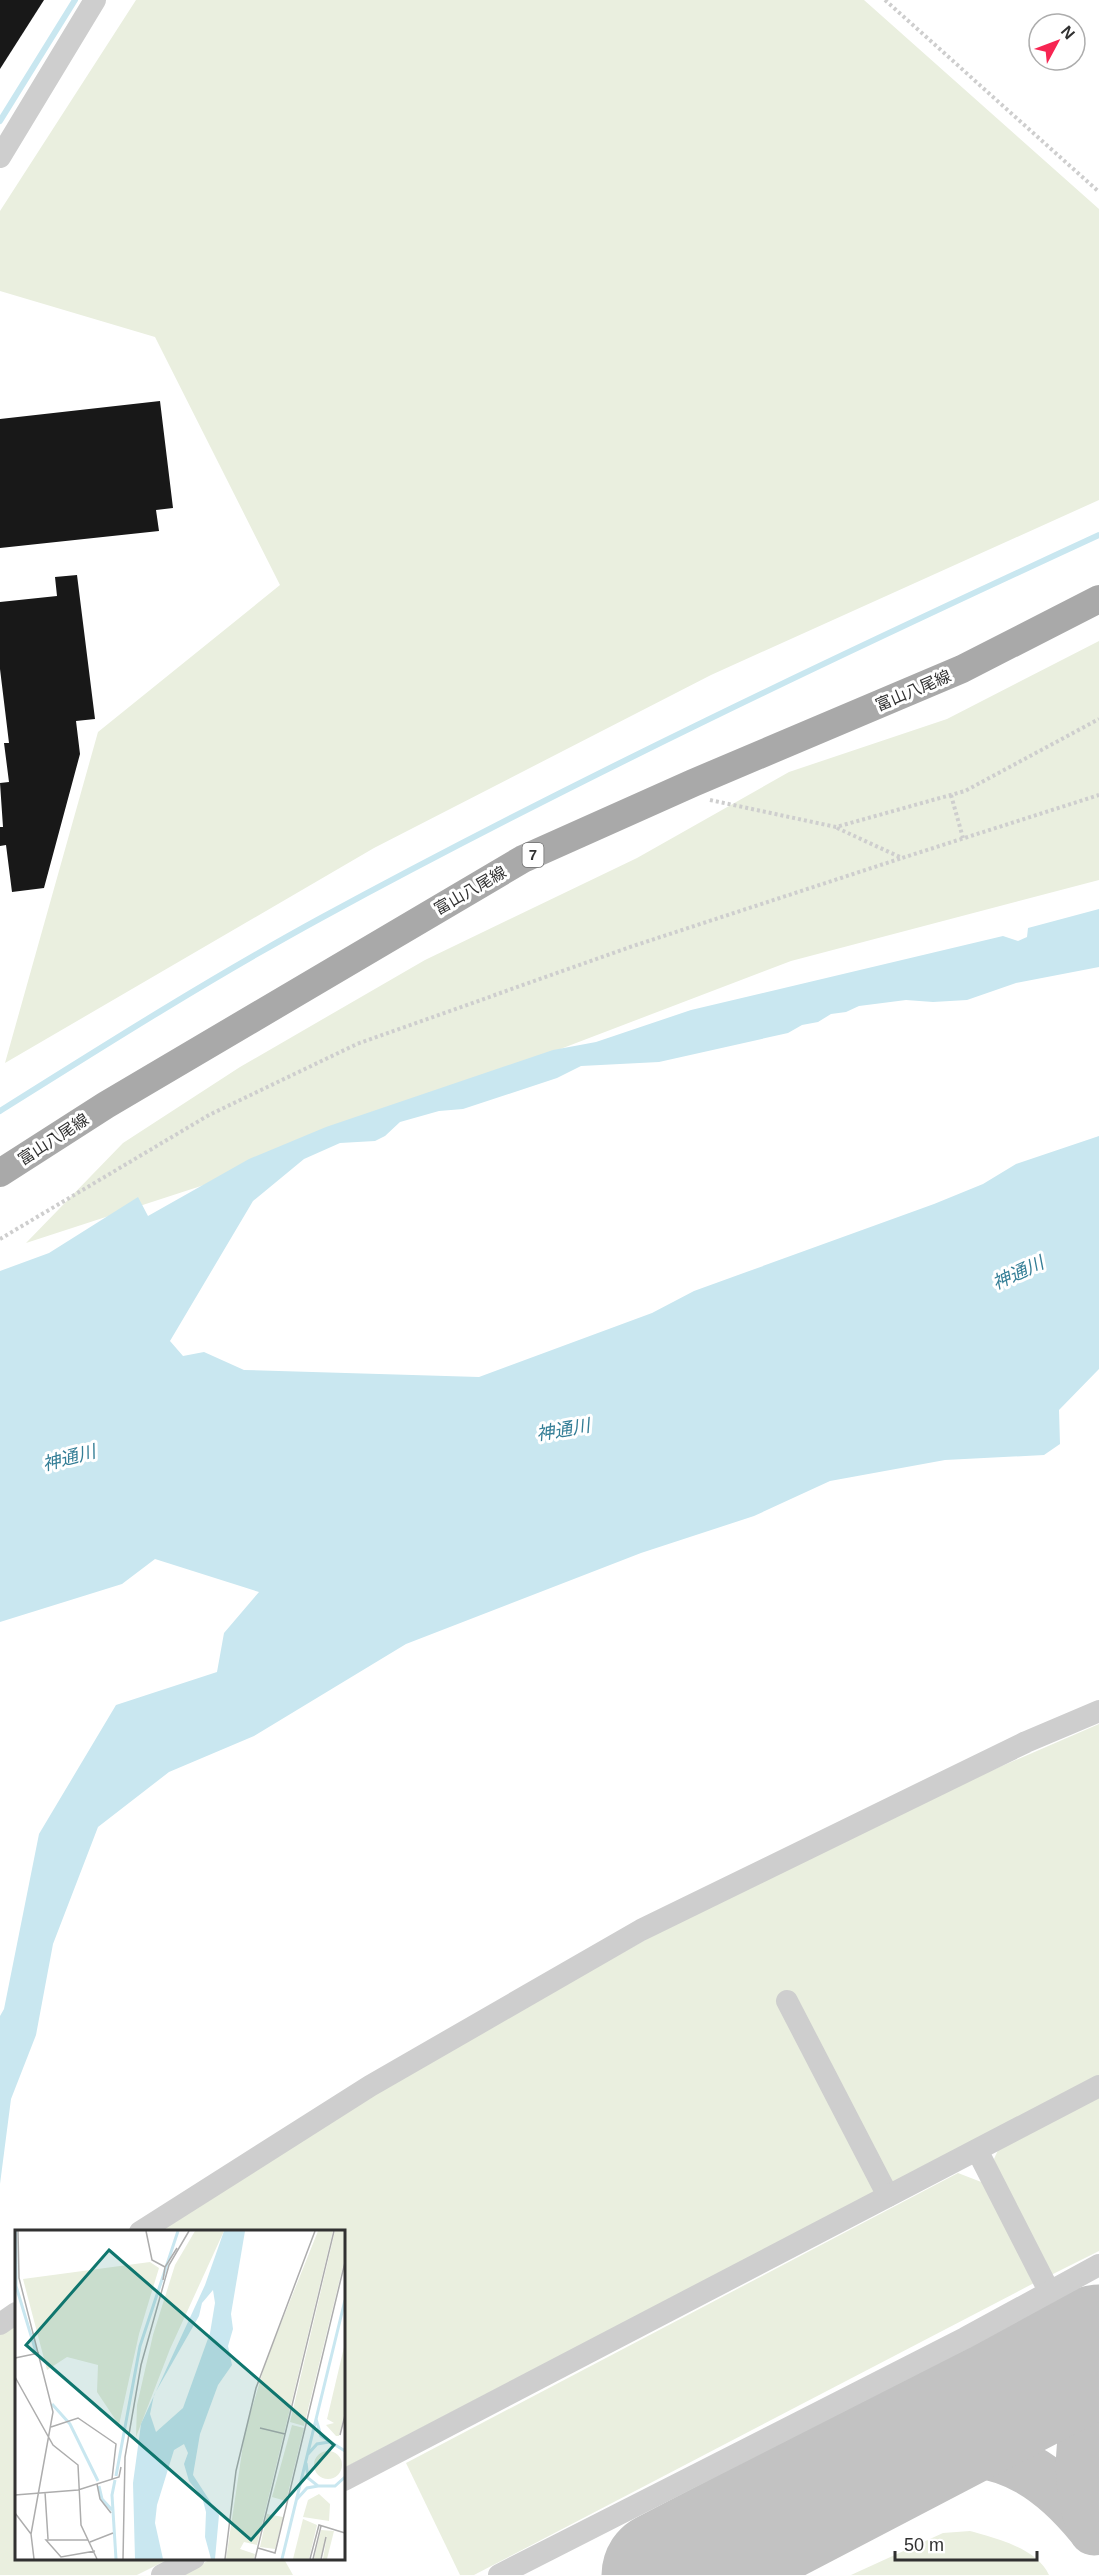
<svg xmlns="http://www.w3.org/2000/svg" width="1099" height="2575" font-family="Arial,'Noto Sans JP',sans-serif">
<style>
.green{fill:#eaefdf}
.water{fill:#c9e7f0}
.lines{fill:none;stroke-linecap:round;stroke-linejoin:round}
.stream{stroke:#c9e7f0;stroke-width:6}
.taxiway{stroke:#c2c2c2;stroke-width:51}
.runway{stroke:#c2c2c2;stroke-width:129}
.building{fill:#181818}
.path{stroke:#cecece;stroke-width:4;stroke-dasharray:3 3;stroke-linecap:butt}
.minor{stroke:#cecece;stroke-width:22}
.major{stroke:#a9a9a9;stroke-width:28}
.labels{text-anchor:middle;stroke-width:6;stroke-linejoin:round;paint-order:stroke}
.shield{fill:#fff;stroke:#6f6f6f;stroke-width:1.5}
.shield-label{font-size:15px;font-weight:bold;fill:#313131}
.street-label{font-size:16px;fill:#313131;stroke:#fff}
.water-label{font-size:18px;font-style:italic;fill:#347e96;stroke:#fff}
.inset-river{fill:none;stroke:#c9e7f0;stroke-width:3}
.inset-road{fill:none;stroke:#adadad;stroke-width:1.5}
.view{fill:#0f766e;fill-opacity:0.15;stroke:#0f766e;stroke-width:3}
.inset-edge{fill:none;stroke:#313131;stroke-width:3}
</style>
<rect width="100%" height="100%" fill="#fff"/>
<g class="green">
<path d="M136,0h728l235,209v291l-388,175 -337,173 -369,215 93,-331 182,-147 -125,-248 -155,-46v-80z"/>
<path d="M1099,641v239l-308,81 -590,225 -175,57 97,-100 117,-76 185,-107 212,-102 152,-86 158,-53z"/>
<path d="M1099,1724v352l-755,392v-236h-195l253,-156 277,-155 233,-116z"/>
<path d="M1099,2097v154l-48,24 -51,-97 -6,-19 4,-9z"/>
<path d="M958,2173l31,12 47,97 -562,293h-14l-54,-112z"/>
<path d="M16,2320v238l153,1 -32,16h-137v-244z"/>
<path d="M970,2531c25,7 67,17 79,44h-198l92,-42z"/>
<path d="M213,2558l71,1 9,16h-112z"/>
</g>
<path class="water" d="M1099,909v58l-83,16 -49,17 -34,2 -27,-2 -47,6 -13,6 -15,2 -13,8 -16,3 -14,8 -129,29 -78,4 -24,12 -94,31 -24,2 -39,11 -15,14 -10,5 -35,2 -36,16 -51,42 -83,140 13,15 21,-4 40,18 235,7 173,-64 42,-22 240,-87 49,-20 33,-20 83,-28v233l-40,41 1,34 -16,11 -99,5 -115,21 -76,35 -113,37 -235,91 -152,92 -85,36 -71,55 -45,117 -17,91 -25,64 -11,85v-168l4,-7 35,-175 77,-129 101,-33 7,-39 35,-41 -104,-33 -33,25 -122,38v-351l49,-18 89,-56 10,19 101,-57 77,-32 227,-77 43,-8 95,-32 312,-74 15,5 9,-4 1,-9z"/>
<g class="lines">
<g class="stream">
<path d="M0,121l75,-121"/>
<path d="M0,1111c105,-66 211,-133 321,-193 254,-138 516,-262 778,-383"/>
</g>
<g class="taxiway">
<path d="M892,2458c89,-18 142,-3 200,69"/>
<path d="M1094,2530c-19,-43 -16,-101 5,-142"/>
<path d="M741,2575l21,-34 58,-46"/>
</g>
<path class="runway" d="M666,2575l433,-226"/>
</g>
<g class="building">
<path d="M0,0h44l-44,69z"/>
<path d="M160,401l13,107 -17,2 3,21 -159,17v-129z"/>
<path d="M77,575l18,144 -19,2 4,33 -36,134 -32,4 -6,-47 -6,1v-19h3l-3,-44 9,-1 -5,-39h5l-9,-74v-67l57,-6 -2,-19z"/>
</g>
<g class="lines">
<g class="path">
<path d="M885,0l214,192"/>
<path d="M951,795l12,43"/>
<path d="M710,800l126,27 129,-36 134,-72"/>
<path d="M837,828l65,30 197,-63"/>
<path d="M0,1239l209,-124 148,-71 273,-97 272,-89"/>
</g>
<g class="minor">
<path d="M0,157l95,-157"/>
<path d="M787,2001l101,195"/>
<path d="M977,2150l72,141"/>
<path d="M140,2232l230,-146 271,-156 385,-188 73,-31"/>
<path d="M0,2324l16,-11"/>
<path d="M344,2480l755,-394"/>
<path d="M162,2575l32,-17"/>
<path d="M499,2575l466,-237 134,-73"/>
</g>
<path class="major" d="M0,1173l106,-68 417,-246 170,-76 269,-114 137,-70"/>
</g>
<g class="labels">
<rect class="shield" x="522.5" y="843" width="21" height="24" rx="4.5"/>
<g class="shield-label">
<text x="533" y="860">7</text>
</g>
<g class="street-label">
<text transform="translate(913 690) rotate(-23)" y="6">富山八尾線</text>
<text transform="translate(470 890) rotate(-30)" y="6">富山八尾線</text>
<text transform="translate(53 1139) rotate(-33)" y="6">富山八尾線</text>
</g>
<g class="water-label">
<text transform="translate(1018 1273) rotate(-25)" y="6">神通川</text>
<text transform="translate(563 1430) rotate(-10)" y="6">神通川</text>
<text transform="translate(69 1458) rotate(-15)" y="6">神通川</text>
</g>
</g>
<g transform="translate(15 2230)">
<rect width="330" height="330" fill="#fff"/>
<path d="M180,1h29l-54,118 -34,88 1,-32 16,-70 22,-70zM303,1h15l-76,314 -13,-3 -4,7 15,5 -1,5h-28l19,-127 21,-71zM320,1h10v27l-41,168 -14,-4zM135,32l9,6 -20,66 -20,91 -22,-33 1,-27 -31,-8 -20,13 -24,-91zM330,113v68l-6,25h-3l-10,-11 8,-2 -7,-4zM277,195l12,3 -18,73 -14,-4zM299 235a14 14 0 1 1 28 0a14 14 0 1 1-28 0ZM304,264l11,10 -1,17 -26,-4 5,-17zM252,284l16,3 -8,32 -15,-2zM288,289l14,6 -8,34h-16zM306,300l13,1 -7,28h-4l4,-24 -7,24h-6z" fill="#eaefdf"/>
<path d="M209,1h21l-14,83 2,15 -5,17 4,19 -14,20 -18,49 -7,41 26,40 -4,44h-4l-6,-22 1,-25 -4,-15 -13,-16 -5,-17 4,-11 -4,-9 -10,6 -17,55 -2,18 8,36h-28l-2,-76 8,-59 64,-139zM198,60l2,13 -5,30 -27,75 -27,24 -6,-18 4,-19 45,-79 3,-13z" fill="#c9e7f0" fill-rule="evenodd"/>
<path class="inset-river" d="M1,1v55l20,66M37,174l18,20 28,57M301,189l5,17 24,15M293,224l9,-10 12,-2M291,233l2,15 10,8h17l10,-9M101,246l24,-130 38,-115M100,250l-3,15 4,64M84,256l3,13 10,11M282,269l10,-11 11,-2M267,329l63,-259"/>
<path class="inset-road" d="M3,1l1,47 34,134 -22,122M131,1l6,29 13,7M148,50l2,-13 12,-19M0,128l24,-5M0,147l38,68 25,20 3,60 16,34M36,197l27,-9 38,26 -4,35M245,198l25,6M325,205l5,-20M82,254l3,15 11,14M30,262l3,47M0,265l63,-5 41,-13 2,-10M0,283l16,21 3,25M73,310h-42l15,17 34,-6M75,312l23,-9M243,318l17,5 70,-291M108,329l2,-102 16,-92 28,-100 20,-34M210,329l11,-88 20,-83 59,-157M240,329l79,-328M295,329l9,-34 26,8M298,329l8,-33M306,329l5,-22"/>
<path class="view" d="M94,20l225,195 -83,95 -225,-195z"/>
<rect width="330" height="330" class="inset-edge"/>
</g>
<g transform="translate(1057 42) rotate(49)"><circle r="28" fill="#ffffff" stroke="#adadad" stroke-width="1.5"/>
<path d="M0-4.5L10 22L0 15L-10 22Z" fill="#f72552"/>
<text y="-9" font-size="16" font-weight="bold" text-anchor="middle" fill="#313131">N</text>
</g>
<path d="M895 2551v9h142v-9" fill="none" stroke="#313131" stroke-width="3"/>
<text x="904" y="2551" font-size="18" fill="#313131" stroke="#ffffff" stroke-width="4.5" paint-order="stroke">50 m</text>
</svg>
